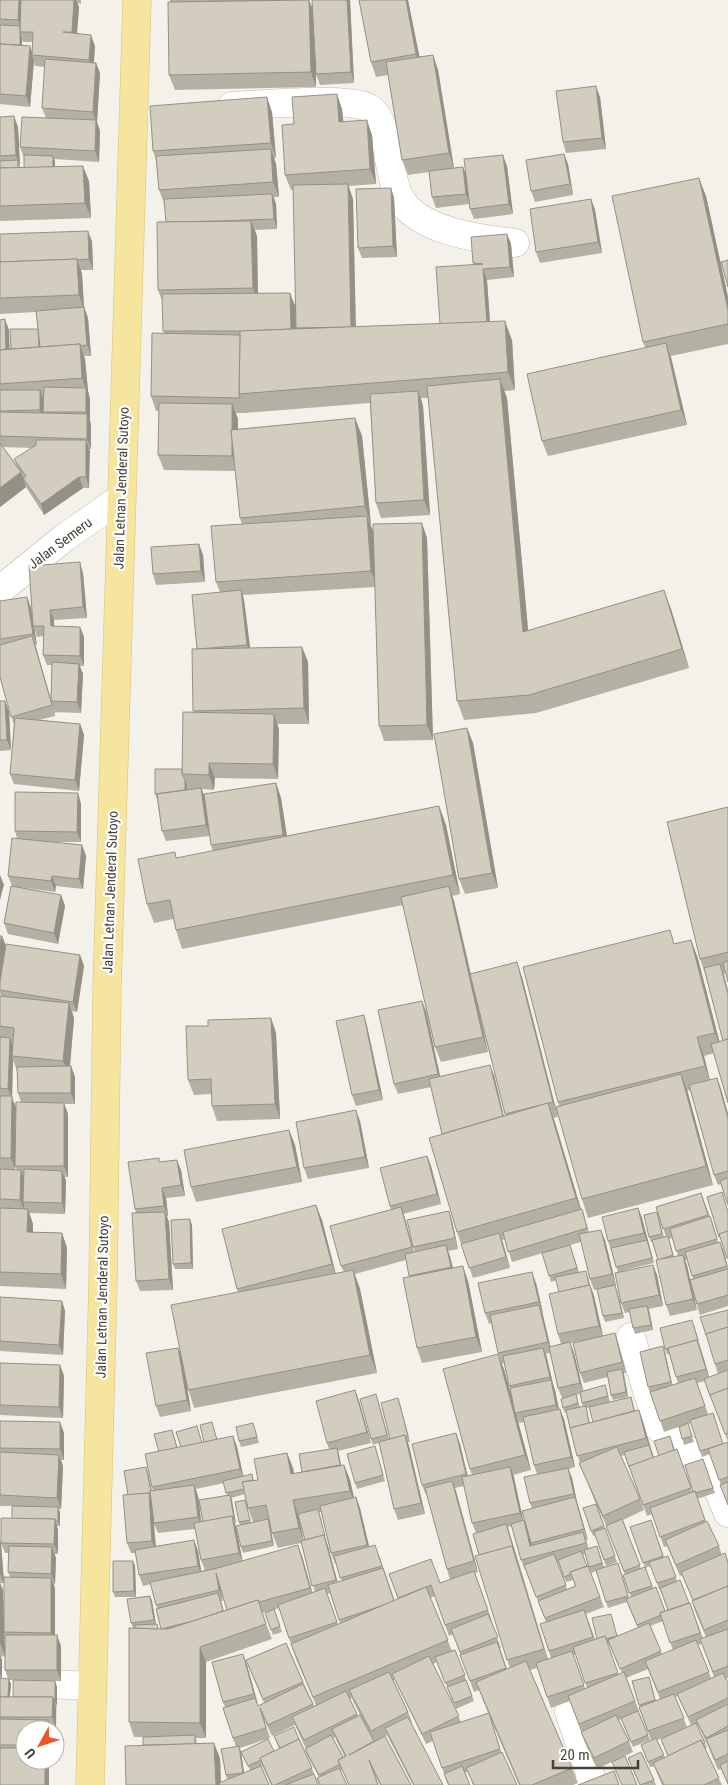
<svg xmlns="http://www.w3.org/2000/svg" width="728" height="1785" font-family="'Roboto Condensed',sans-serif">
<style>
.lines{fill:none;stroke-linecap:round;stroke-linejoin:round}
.minor-casing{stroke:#beb9ac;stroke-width:29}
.tertiary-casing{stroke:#beb9ac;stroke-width:29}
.primary-casing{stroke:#dac370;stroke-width:29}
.minor{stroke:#fff;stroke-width:28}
.tertiary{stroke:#fff;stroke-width:28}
.primary{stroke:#f6e59f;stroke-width:28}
.wall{fill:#b5b0a4;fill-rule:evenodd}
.shaded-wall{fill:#949086}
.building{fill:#d3cdbf;stroke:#949086}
.labels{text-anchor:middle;stroke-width:4.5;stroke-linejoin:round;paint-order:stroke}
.street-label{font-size:14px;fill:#464138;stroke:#fff}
</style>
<rect width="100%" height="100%" fill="#f3f1e9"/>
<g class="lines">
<defs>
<g id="minor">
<path d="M232,106c27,-1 116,-10 137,2 10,6 13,18 16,29 4,19 6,42 14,59 16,35 82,43 116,47"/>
<path d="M631,1337l27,90 50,39 20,47"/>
<path d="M0,1682l92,4"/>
<path d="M569,1712l20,57 2,10 -3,6"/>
</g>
<path id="tertiary" d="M0,590l64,-52 57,-40"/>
<path id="primary" d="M90,1785l13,-503 4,-294 30,-988"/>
</defs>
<use href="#minor" class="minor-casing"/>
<use href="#tertiary" class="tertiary-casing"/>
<use href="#primary" class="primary-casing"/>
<use href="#minor" class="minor"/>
<use href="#tertiary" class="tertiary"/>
<use href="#primary" class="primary"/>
</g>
<g class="wall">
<path d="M0,0h81v4l-4,-1 2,4 -2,27 18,12 -1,17h2l4,10 -3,49 3,9 -1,31 -45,-3 1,8 34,14 2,37 -91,3v-104l18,10 2,41h4v-10l-4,-11 26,-29 -4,-10 3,-41 -10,-1 -1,-5 -4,46 -30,-3zM22,39l1,3h10l-1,9 -10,-5z"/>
<path d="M309,0l4,10 -1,-10h38l4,83 -34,2 -4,-11v-11v24l-141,3 -6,-15 2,-73z"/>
<path d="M359,0h49l11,57 14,-2 5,15 16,98 9,-1 2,6 42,-7 6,48 -39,5 -4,-10 -1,-5 -33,4 -4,-11 -3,-25 -21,3 -6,-15 -14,-85 -12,2 -5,-15z"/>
<path d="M600,97l6,52 -40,4 -3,-11z"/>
<path d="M342,109l1,12 29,14 4,49 -28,2 5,13 3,128 84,-3 33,-60v-1l34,-29 4,10 3,33 -27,3 3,42 22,18 3,50 -11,1 3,7 21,232 143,-21 18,59 -153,45 -72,7 -7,-19 -28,-303h-8l2,8 7,109 -49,3 -5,-15 -6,-100 -125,10h-9l2,6v10l117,-11 7,18 9,89h-1l3,6 1,15 53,-8 6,202 -49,1 -5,-15 -4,-139 -132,8 1,5 6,48 52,-1 6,15 1,62h-32l2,5 -1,50 -63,-1 -1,12 -12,-1 2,7 72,-13 5,15 6,38 152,-30 7,19 14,69 -8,2 2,5 17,73 51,3 36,140 -5,1 28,91h1l7,23 16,8 11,45 -22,5 -4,-11 -9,-37 -11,3 9,27 9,4 2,9 4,11 9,40 12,-3 3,10 8,30h-3l5,24 -15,3 -2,-5 -3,-18 -24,6 -4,-10 10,-34 -20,4 4,10 9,38 22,-6 5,17 -24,6 4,15 3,-1 38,-25 4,14 4,-1 15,48 5,-2 13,-15 3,9 2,-1 15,43h1l10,-33 12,34 -18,6 9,23 13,24 3,9 6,7v116l-2,1 2,4v102l-7,-16 -3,1 -10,-24 -10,-21h-1l10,23 -2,1 17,36h-60l-8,-19 -4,1 -9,-22 10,-5 -12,-33h1l-8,-26 17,-4 7,24 4,-2 -12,-30 -22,9 13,33 -1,1 12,28 -17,7 -12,-28 -2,1 10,21 4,11 -36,17 -12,-26 -15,-42 -19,7 -14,-40 -7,2 42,98 6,15 -5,2h-54l-28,-65 10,32 16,33h-44l-5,-13h-3l5,13h-22l-15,-44 -7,3 -31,-64h-2l15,32 4,10 -1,1 32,62h-30l-26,-50 -5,3 29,47h-31l-6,-11 4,11h-29l-7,-15 -2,1 7,14h-28l-2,-7 2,-1 -12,-22 -2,-6h1l-11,-24 -23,11 -8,-17 6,19 -30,10 1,4 3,21 6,-3 -9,-18 33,-1 5,-2 -5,-13 26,6 12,26 6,17h-47l-9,-20 -1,1 8,19h-143l17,-40 1,-8h-10l-5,-15 4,-94 -2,-5 19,-27 2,5 4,23h1l2,5h2l-4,-21 -6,-24 -8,2 -4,-11 -3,-22h-5l-4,-10 1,-48 18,-28 2,6 4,18 1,-1 -1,-3 7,-35 13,-22 6,18 26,-6 8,-20 5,18 16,-4 4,11 6,29 11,4h4l29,-27 6,15 1,5 8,-1 27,-23 -2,-6 28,-53 4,11 12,42 -33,8 3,14h3l6,15 4,18 2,-1 4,11 9,38 10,9 16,46 3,-2 -9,-25 51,9 10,-3 -3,-11 -20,-74h-1l-4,-10 38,-41 7,32 5,-1 -2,-6 34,-100 11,41 -11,-47 -2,1 -4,-11 -7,-30 -2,1 -4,-11 51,-30 7,30h-1l8,34 11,-3 -3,-10 1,-42 -3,-12 -5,2 -8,-29 -31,9 -7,-23 -3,1 8,28 -37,10 -16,-46 -15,-98 -11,-47 -33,7 -4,-10 32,-73 14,66 54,-2 10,41 2,-1 -27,-106 9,43 -47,10 -6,-15 -32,-142 -221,44 -6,-19 -3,-11 -19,4 -7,-19 30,-46 36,-7 -2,-6 -1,-9 -44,5 -4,-10 -5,-32 -2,-5 27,-25 12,-57 3,-63 23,-57 -4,-10 26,-58 -2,-6 -5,-47 -71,-1 -6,-15 1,-44h-3l-5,-15 13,-63 -1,-30 -5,-13 8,-68 -1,-17 -6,-15 -3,-30 -3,-9 119,-39 4,46h-2l2,6 3,33h-5l2,7 1,25 -22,1 2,6 1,57 38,15v21h1l-4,-139h-2l-6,-15 9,-51zM550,1353l8,35 4,10 1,10 2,5h1l4,15 10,35h-1l17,41 -5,27 2,5 2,-1 11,31 11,-4 -20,-56 10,21 18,48h-2l8,22 -2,1 -11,-35 -14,4 -7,-21 -8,3 -3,-9h2l-11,-38 -5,-24 -4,-9 7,-2 -11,-48 -5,-10 -4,-19 -2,-6 -7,-30zM580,1394l3,13h-3l-4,-12zM516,1414l3,9 5,-1 10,43 3,9 -7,29 2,5 -4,23 -4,-11h-1l-10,-45 18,-5zM625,1455l22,61 5,-2 12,33 3,-1 13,30 2,-1 11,25 -1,1 3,10 11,26 -3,1 -13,-35h-1l-12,-22 -9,-25 -4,1 -13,-37 -21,7 15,40 -4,2 -18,-49 21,-10 -4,-11 -19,-43zM224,1483l3,12 -28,5 -3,-11zM464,1486l8,37 4,10 3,22 28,105 3,8 -3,1 -7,-21h1l-10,-27h1l-17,-48 3,-1 -23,-84zM245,1494l3,14 5,14 -2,1 -6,-23 -6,22 1,3 1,22 2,6 31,-7 -6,-26h1l3,13 6,15 23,-5 14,49 -3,1 -10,-37 -60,5 -7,-38h1l-5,-25zM199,1503l4,19h-2zM319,1512h2l10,41 4,11 1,-1 6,18 -5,1zM298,1515l7,25 -1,1zM154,1524l4,9 37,-4 6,31 4,10 -4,1 -3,-20 -4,-11 -38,6zM512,1526l9,34 4,10h1l20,52 -6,2 11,34 -3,1 -40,-132zM585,1554l6,19 5,-2 12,37 19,-6 11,26 -21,8 -6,-22 -14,25h-2l-9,-25 18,-7 -16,-41h-1l-4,-11zM558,1561l8,21 7,-2 2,6 -8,3 -10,-27zM651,1566l8,23h1l8,21 -3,1 -12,-23 -8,-20zM221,1591l6,19 -3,1 -3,-10h2zM330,1593l10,30 -2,1 -11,-30zM435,1596l14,40 4,-2 21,58 5,-2 9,23 -27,9 -28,-58 4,-2 19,47 18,-8 -19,-51 -3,1 -22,-53zM279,1608l17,51 20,46 -2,1 -28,-63 -40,17 18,43 -6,3 -11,-41 -24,37 2,5 -2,1 13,39 -10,28 1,5 -6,3 -1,-25 -23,-14 -1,-6h10v-76l66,-23 -10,-26 7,-2 -4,2 8,22 9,-3 -8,-22zM663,1621l10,29 -11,4 -12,-28zM608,1644h1l13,29 -4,2zM702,1644l12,33 -3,1 -13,-33zM576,1654l11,34h-2l-12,-33zM678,1696l13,29 -4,2 -12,-30zM352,1698l1,3 21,41 -14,-27 -2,1 -8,-17zM335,1737l1,3 9,17h-2l-10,-19zM662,1738l6,18 -3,2 -8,-18z"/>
<path d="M564,154l4,10 5,31 -38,7 -4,-11z"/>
<path d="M391,188l3,10 3,59 -35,1 -4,-10z"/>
<path d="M706,196l22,101v47l-57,12 16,69 -139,31 -6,-15 103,-94 -2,-5z"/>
<path d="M591,199l4,11 7,43 -62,10 -4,-11z"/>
<path d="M0,234l92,7 1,29h-12l1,4 2,33 4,11 3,38h-7l1,3 3,32 2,8v22l1,4v24h-2v39h-6l-39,27 -18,-28 -26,20v-187l9,10v19l29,-20 -2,-17 -36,2zM3,447l29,1 -18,11 3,7z"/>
<path d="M199,544l4,11 2,27 -49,3 -3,-11z"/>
<path d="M83,573l4,45 -33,2v6l26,1 4,10v29h-4l3,8 -2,39 -27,-1v-3l1,7 -16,4 41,4 4,11 -5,56 -65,-7 -4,-10 4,-49 -14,-48v-76l27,-4 4,11 2,15zM34,627l3,10 6,-1v19l4,10h5l-1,34 -16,-54h2z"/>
<path d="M0,701h5l4,11 2,38 -11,1z"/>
<path d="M467,728l6,15 25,145 -33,6 -6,-15z"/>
<path d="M78,793l3,11v38h-29l30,3 4,11 -3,33 -27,-3 -1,6 -36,-5 42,8 4,11 -7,38 -50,-10 -4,-11 8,-37 -4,-10 9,-38 -2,-7z"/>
<path d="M728,807v175l-2,-9 -2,1 4,129 -14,-50 -10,3 6,24 7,-2 4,11 7,25v91l-7,-21 -3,1 -4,-10 -23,-85 -4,1 26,94 -125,33 -6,-19 -24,-97 117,-159 16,-3 7,19 21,83 4,-1 -18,-68 -5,-14z"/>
<path d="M0,936h2l4,10 74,9 4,11 -7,46 -5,-1 2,7 -4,48h1l4,11v27h-11l4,10v63h-3l1,4 -1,33 -36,-1 4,11v8l29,1 5,15 -1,41 -66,-3v-117l17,1 -2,-4v3h-15v-173h1l-1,-3zM13,1060l4,11 1,22 3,9 -5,5 -4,-9z"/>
<path d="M364,1015l3,11 16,74 -27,6 -4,-11z"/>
<path d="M271,1018l5,15 4,86 -63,2 -5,-15 -1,-12 -17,1 -6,-15 20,-54z"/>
<path d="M360,1121l9,47 -61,11 -4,-11z"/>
<path d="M289,1130l6,15 7,37 -106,20 -5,-15z"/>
<path d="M427,1156l4,10 10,38 -38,10 11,38h1l-2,-5 36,-36 3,10 6,28 -10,2 5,17 15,13 14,71 -60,11 -5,-15 -7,-72 -4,-16 -51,14 5,15 17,84 -183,35 -7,-23 4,26 -31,6 -4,-11 22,-58 3,6 57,-62 -1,-3 85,-69 14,54 8,-2 -3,-6 50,-56 -1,-4z"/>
<path d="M160,1162l21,8 4,26 -19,2 2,18h-1l2,6 4,68 -33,1 -4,-10v-68l-1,-4z"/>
<path d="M701,1193l13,34 4,15 6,10 4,15v39l-28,9 -8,-26 5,21 -27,6 -4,-11 -8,-45 -5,-18h-2l-2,-5 8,-25 7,25h2l-10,-30zM672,1238l6,18 -4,1 -5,-18zM685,1260h2l6,19 -3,1z"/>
<path d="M638,1208l4,10 12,45 -33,8 32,-6 4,10 6,31 -14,3 4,21 -18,4 -2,-6 -3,-16 -5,1 -4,-10 -3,-31 -10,-31z"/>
<path d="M192,1225l1,44h-18l-2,-5z"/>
<path d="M617,1291l7,27 -19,4 -2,-6z"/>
<path d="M0,1297l62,4 3,10 -2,44 -63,-4z"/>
<path d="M728,1310v132l-23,-61 -8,2 11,31 15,30 5,-2v63l-18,-51 -8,3 -11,-34 -3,1 6,18 -10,3 -5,-18 -15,5 -16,-45 15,-41 2,6 7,33 6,-2 -9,-29h-2l-2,-5 29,-24 15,52 9,-3 -3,-10z"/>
<path d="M0,1363l60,2 4,11 -1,42 -63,-3z"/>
<path d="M398,1398l12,44h-2l17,72 -27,6 -4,-11 -15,-66 -6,2 -2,-6 7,-39 11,39h1z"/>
<path d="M0,1421l60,1 4,11v27h-3l2,6 -2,43h-3l2,3v14h-3l1,4v24h-4l2,4 -1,26h-1l1,4v47l6,11v35l-52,-1 2,4 -1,13h3l42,-16 2,6 -1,40 -31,3v30h24v25h-49v-245l1,3 11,-24v-13h-12zM1,1543l4,10h3v19l2,5 -6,52 -1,-39 -3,-7h4zM4,1633l1,2v19zM5,1656v14l3,9h-6v-19l-2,-3z"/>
<path d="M255,1429l4,14 -18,4 -2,-6z"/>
<path d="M375,1446l10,35 -28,8 -2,-6z"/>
<path d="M133,1561l2,5 1,31h-21l-2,-5z"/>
<path d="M628,1758l26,22 2,5h-16z"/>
</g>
<g class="shaded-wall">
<path d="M19,0h4l-1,30 -4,-10z"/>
<path d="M74,0h2l3,7 -3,36 -4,-11z"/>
<path d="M309,0l6,15 1,72 -5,-15z"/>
<path d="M347,0h3l4,83 -3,-11z"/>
<path d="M406,0h2l14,69 -6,-15z"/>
<path d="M20,33l2,6v12l-2,-5z"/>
<path d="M91,35l4,11 -2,24 -4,-10z"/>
<path d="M30,46l3,9h-1l2,6 -4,46 -4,-11z"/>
<path d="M433,55l5,15 16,98 -5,-15z"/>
<path d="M96,63l4,10 -3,49 3,9 -1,31 -4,-11 1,-30 -3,-9z"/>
<path d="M596,86l4,11 6,52 -4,-11z"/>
<path d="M337,94l5,15 3,28 -6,-15z"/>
<path d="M267,97l5,15 4,46 -5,-15z"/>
<path d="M14,116l4,11 2,39 -4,-11z"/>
<path d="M367,120l5,15 4,49 -6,-15z"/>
<path d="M271,149l5,15 3,33 -6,-15z"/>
<path d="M564,154l4,10 5,31 -3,-11z"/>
<path d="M503,155l4,11 6,48 -4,-10z"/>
<path d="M53,156l2,5v20l-2,-6z"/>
<path d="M83,166l6,15 2,37 -6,-15z"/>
<path d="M463,167l4,10 3,27 -4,-10z"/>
<path d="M699,178l7,18 22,101v13z"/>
<path d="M348,184l5,15 3,143 -5,-15z"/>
<path d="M391,188l3,10 3,59 -4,-11z"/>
<path d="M272,194l4,10 1,25 -3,-10z"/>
<path d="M591,199l4,11 7,43 -4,-11z"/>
<path d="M251,221l6,15 1,67 -5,-15z"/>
<path d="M88,231l4,10 1,29 -4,-11z"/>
<path d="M507,234l4,10 3,33 -4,-10z"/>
<path d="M77,259l5,15 2,33 4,11 3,38 -4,-11 -3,-35 -5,-15z"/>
<path d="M483,269l4,11 4,58 -4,-10z"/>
<path d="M290,293l6,15v38l-5,-15z"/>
<path d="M5,319l4,11 1,33 -4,-11z"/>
<path d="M505,321l7,19 3,50 -7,-18z"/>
<path d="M666,343l5,15 16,67 -6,-15z"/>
<path d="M80,344l5,15 3,32 2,8v22l1,4v24l-4,-10v-22l-1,-5v-22l-4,-12z"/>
<path d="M500,379l7,19 23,253 -7,-19z"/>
<path d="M40,390l4,10v21l-4,-11z"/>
<path d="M418,391l5,15 7,109 -6,-15z"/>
<path d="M232,404l6,15 -1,52 -5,-15z"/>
<path d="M355,418l7,18 9,89 -6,-19z"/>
<path d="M86,440l4,11 -1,37 -3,-11z"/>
<path d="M21,472l5,15 -26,20v-19z"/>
<path d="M79,477l4,11 -39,27 -3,-11z"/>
<path d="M367,516l6,15 4,55 -6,-15z"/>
<path d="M422,523l5,15 6,202 -6,-15z"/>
<path d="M199,544l4,11 2,27 -4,-11z"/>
<path d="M80,562l3,11 4,45 -4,-11z"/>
<path d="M241,590l3,10 7,55 -4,-10z"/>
<path d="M664,590l7,19 18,59 -7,-19z"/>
<path d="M27,597l4,11 6,37 -4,-11z"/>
<path d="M50,610l4,10 1,17 -4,-11z"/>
<path d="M80,627l4,10v29l-4,-10z"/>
<path d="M32,636l4,11 15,54 4,15 -3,-11z"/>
<path d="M302,647l6,15 1,62 -5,-16z"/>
<path d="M79,664l4,10 -2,39 -4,-11z"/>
<path d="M5,701l4,11 2,38 -4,-10z"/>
<path d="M274,714l5,15 -1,50 -5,-15z"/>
<path d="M80,724l4,11 -5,56 -4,-11z"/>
<path d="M467,728l6,15 25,145 -6,-15z"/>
<path d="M209,763l6,15 -1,12 -5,-15z"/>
<path d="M185,780l2,6v13l-2,-6z"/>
<path d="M276,783l5,15 8,52 -6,-15z"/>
<path d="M201,788l4,10 5,38 -4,-11z"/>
<path d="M78,793l3,11v38l-4,-10z"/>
<path d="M439,806l7,19 14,69 -7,-19z"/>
<path d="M82,845l4,11 -3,33 -4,-10z"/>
<path d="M0,875l4,10 -4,15z"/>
<path d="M52,876l4,10 -1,6 -4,-11z"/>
<path d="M449,886l5,15 34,151 -5,-15z"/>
<path d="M61,895l4,11 -7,38 -4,-11z"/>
<path d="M2,936l6,15 -8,36v-41z"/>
<path d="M691,940l7,19 24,92 -7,-18z"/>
<path d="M80,955l4,11 -7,46 -4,-10z"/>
<path d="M517,962l5,15 36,140 -5,-15z"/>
<path d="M720,964l4,11 4,15v4z"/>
<path d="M422,1001l4,10 16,74 -4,-11z"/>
<path d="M69,1003l5,15 -5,58 -6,-15z"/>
<path d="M364,1015l3,11 16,74 -4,-10z"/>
<path d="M271,1018l5,15 4,86 -5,-15z"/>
<path d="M697,1037l7,19 7,29 -6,-19z"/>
<path d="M10,1038l4,10 -2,8 1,4 -1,38 4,9 -1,62 -4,-11 1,-60 -4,-9z"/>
<path d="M490,1065l4,10 13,56 -3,-11z"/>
<path d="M71,1066l4,11v27l-4,-11z"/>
<path d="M681,1074l7,19 25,92 -7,-19z"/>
<path d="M717,1078l4,11 7,25v4z"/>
<path d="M64,1103l4,11v63l-4,-11z"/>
<path d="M548,1103l7,19 28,94 -7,-18z"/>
<path d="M356,1110l4,11 9,47 -4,-11z"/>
<path d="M289,1130l6,15 7,37 -5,-15z"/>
<path d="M427,1156l4,10 10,38 -4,-10z"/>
<path d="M177,1160l4,10 4,26 -4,-11z"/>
<path d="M21,1170l4,11 -2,21 1,3v5l-4,-10z"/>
<path d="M62,1171l4,10 -1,33 -3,-11z"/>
<path d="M162,1188l4,10 2,18 -4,-10z"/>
<path d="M316,1205l6,15 15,59 -5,-15z"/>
<path d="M401,1207l4,11 10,39 -3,-10z"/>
<path d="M638,1208l4,10 12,45 -10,-30z"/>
<path d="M28,1209l5,15v23l-6,-15z"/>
<path d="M449,1211l3,10 6,28 -3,-11z"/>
<path d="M165,1212l4,10 4,68 -4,-11z"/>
<path d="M190,1219l2,6 1,44 -2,-6z"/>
<path d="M601,1230l4,10 11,45 -4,-11z"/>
<path d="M62,1233l5,15 -1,41 -5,-15z"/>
<path d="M499,1233l4,10 7,25 -4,-11z"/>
<path d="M720,1242l4,10 4,17z"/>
<path d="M446,1245l4,11 5,21 -4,-10z"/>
<path d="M683,1255l4,10 10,45 -4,-11z"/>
<path d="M653,1265l4,10 6,31 -4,-11z"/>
<path d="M463,1266l5,15 14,71 -6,-15z"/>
<path d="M353,1270l7,19 17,84 -7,-18z"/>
<path d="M532,1272l4,11 7,30 -4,-11z"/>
<path d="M590,1285l4,11 9,40 -4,-10z"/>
<path d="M615,1285l2,6 7,27 -2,-5z"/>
<path d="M62,1301l3,10 -2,44 -4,-10z"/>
<path d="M539,1305l4,10 9,38 -4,-11z"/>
<path d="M647,1306l2,5 4,19 -2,-5z"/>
<path d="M615,1333l3,10 8,30 -4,-11z"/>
<path d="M697,1340l4,10 9,29 -4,-10z"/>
<path d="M570,1342l4,11 10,41 -4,-11z"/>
<path d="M663,1346l2,6 8,36 -2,-6z"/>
<path d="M178,1348l4,10 9,53 -4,-11z"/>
<path d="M543,1348l4,10 6,26 2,6 5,25 -4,-10z"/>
<path d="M498,1354l6,15 27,101 -6,-15z"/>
<path d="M60,1365l4,11 -1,42 -4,-11z"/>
<path d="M622,1369l2,5 4,23 -2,-5z"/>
<path d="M355,1390l4,11 12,42 -4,-11z"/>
<path d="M398,1398l2,6 10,38 -2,-6z"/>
<path d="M560,1409l4,10 11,48 -4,-10z"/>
<path d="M639,1410l4,11 7,25 6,18 -10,-26z"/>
<path d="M60,1422l4,11v27l-4,-11z"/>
<path d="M456,1433l4,11 10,41 -4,-11z"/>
<path d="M405,1435l4,11 16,68 -4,-11z"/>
<path d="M233,1436l4,11 7,32 -4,-10z"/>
<path d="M337,1448l2,6 4,24 -2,-6z"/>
<path d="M287,1453l6,15 3,21 -5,-15z"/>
<path d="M59,1455l4,11 -2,43 -4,-11z"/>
<path d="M344,1465l6,15 6,26 -6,-15z"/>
<path d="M146,1467l2,6 5,25 -2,-6z"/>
<path d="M510,1467l4,10 10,47 -4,-11z"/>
<path d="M568,1468l4,10 5,24 11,38 -4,-11 -10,-35z"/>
<path d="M452,1481l4,10 22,81 -4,-11z"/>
<path d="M194,1485l4,11 4,32 -4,-11z"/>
<path d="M149,1493l3,11 4,48 -4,-11z"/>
<path d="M230,1495l2,5 4,23 -2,-5z"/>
<path d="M356,1497l4,11 11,47 -4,-10z"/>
<path d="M293,1500l5,15 6,28 -5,-15z"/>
<path d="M58,1507l2,5v14l-2,-5z"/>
<path d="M232,1516l4,11 7,36 -4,-10z"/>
<path d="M55,1519l3,11v24l-4,-10z"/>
<path d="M268,1519l2,6 4,21 -2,-5z"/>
<path d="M524,1520l4,11 6,25 -4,-10z"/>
<path d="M506,1524l9,28 34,113 -5,-16 -32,-103z"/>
<path d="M324,1535l4,11 12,45 -4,-11z"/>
<path d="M0,1540l1,3 3,40 -4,-10z"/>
<path d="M194,1540l4,11 4,25 -4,-10z"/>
<path d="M298,1545l4,11 12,42 -4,-10z"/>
<path d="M52,1547l4,11 -1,26 -4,-10z"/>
<path d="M133,1561l2,5 1,31 -2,-6z"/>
<path d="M216,1573l3,11 4,17 -4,-11z"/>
<path d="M51,1578l4,10v55l-4,-10z"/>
<path d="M0,1583l3,7 2,66 -5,-13z"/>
<path d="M150,1596l2,5 4,24 -2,-5z"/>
<path d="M57,1635l4,11v35l-4,-11z"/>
<path d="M200,1647l6,15v76l-6,-15z"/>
<path d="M243,1654l4,11 11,39 -4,-10z"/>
<path d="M0,1655l2,5v19l-2,-6z"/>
<path d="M9,1679l2,5 -2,22 -2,-6z"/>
<path d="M55,1681l2,6v19l-2,-5z"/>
<path d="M53,1697l3,10v20l-4,-10z"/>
<path d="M48,1720l4,10h-4z"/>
<path d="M214,1743l6,15 1,27h-5z"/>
<path d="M239,1746l2,6 4,26 -2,-5z"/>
<rect x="45" y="1760" width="4" height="25"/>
</g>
<g class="building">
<path d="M0,0h19l-1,20 -18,-1z"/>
<path d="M21,0h53l-2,32h-9l28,3 -2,25 -57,-5 1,-23h-13z"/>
<path d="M171,0h126l-126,2z"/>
<path d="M309,0l2,72 -142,3 -1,-73z"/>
<path d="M312,0h35l4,72 -35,2z"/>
<path d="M359,0h47l10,54 -45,8z"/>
<path d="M0,25l20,1v19l-20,-1z"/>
<path d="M0,44l30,2 -4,50 -26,-2z"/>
<path d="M433,55l16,98 -47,7 -16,-98z"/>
<path d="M45,59l51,4 -3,49 -51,-4z"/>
<path d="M596,86l6,52 -39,4 -7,-51z"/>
<path d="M337,94l2,28 28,-2 3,49 -85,6 -3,-50 12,-1 -2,-27z"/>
<path d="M267,97l4,46 -118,8 -3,-45z"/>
<path d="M14,116l2,39 -16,1v-39z"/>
<path d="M22,117l74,3 -1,31 -75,-4z"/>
<path d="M271,149l2,33 -114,8 -3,-34z"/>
<path d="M564,154l6,30 -39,7 -5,-31z"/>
<path d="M24,155l29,1v11l-29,1z"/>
<path d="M503,155l6,49 -39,5 -6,-50z"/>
<path d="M18,160v8h-18v-7z"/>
<path d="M83,166l2,37 -85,3v-38z"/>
<path d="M463,167l3,27 -34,3 -3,-26z"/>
<path d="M699,178l29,132v14l-85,18 -31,-146z"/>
<path d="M348,184l3,143 -55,1 -3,-143z"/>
<path d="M391,188l2,58 -35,2 -2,-59z"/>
<path d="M272,194l2,25 -55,2 -53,1 -2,-23z"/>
<path d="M591,199l7,43 -62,10 -6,-43z"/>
<path d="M251,221l2,67 -95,2 -1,-68z"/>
<path d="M88,231l1,28 -12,1v-1l-77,3v-28z"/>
<path d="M507,234l3,33 -27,2 4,53 -47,2 -4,-57 47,-3 -10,-1 -2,-26z"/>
<path d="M77,259l2,36 -79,3v-36z"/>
<path d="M728,260v27l-7,-25z"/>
<path d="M290,293l1,36 -48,2h-80l-1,-37z"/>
<path d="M84,307l3,38 -7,1v-2l-40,3 -4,-36z"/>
<path d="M5,319l1,30 -6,1v-30z"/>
<path d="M505,321l3,51 -269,22 1,-63z"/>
<path d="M10,329h28l1,18 -28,2z"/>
<path d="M152,333l88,2 -1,59 1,4 -89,-2z"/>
<path d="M666,343l15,67 -139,31 -15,-67z"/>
<path d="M80,344l2,34 -82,6v-34z"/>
<path d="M500,379l23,253 141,-42 18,59 -153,46 -72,6 -30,-315z"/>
<path d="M44,387l42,1v24h-43z"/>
<path d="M0,390h40v20l-40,1z"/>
<path d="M418,391l6,109 -48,3 -6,-109z"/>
<path d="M159,403l73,1v26h-1l1,9v17l-74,-1z"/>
<path d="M0,412l87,2v25l-87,-3z"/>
<path d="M355,418l10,88 -125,12 -9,-88z"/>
<path d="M36,440h50v37h-7l-38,27 -18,-26 3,-2 -12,-17 22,-14z"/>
<path d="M0,443l21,29 -21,16z"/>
<path d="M367,516l4,55 -155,11 -5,-56z"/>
<path d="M422,523l5,202 -48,1 -6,-202z"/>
<path d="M199,544l2,27 -48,3 -2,-27z"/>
<path d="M80,562l3,45 -33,3 1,16 29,1v29l-37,-1 1,-29h-11l-4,-60z"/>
<path d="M241,590l6,55 -50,4 -5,-54z"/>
<path d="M27,597l6,37 -33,5v-38z"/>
<path d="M32,636l20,69 -41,12 -11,-40v-32z"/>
<path d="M302,647l2,61 -111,3 -1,-62z"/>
<path d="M52,662l27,2 -2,38 -26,-1z"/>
<path d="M0,701h5l2,39h-7z"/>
<path d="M183,712l91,2 -1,50 -64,-1v12l-27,-1z"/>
<path d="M15,718l65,6 -5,56 -65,-6z"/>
<path d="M467,728l25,145 -33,6 -25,-145z"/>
<path d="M155,769h27v5l3,6v10l-30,4z"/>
<path d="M276,783l7,52 -72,10 -7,-51z"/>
<path d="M201,788l5,37 -44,6 -5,-37z"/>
<path d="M15,792l63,1 -1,39 -62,-1z"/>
<path d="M439,806l14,69 -277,55 -6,-30 -23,4 -9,-45 37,-7 1,6z"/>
<path d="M728,807v145l-28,7 -33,-137z"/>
<path d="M12,838l70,7 -3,34 -27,-3 -1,5 -43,-5z"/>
<path d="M11,886l50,9 -7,38 -50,-10z"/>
<path d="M449,886l34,151 -48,10 -34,-150z"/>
<path d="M670,930l4,14 17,-4 24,93 -18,4 8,29 -147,36 -35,-135z"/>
<path d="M0,936h2l-2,10z"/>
<path d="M6,944l74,11 -7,47 -73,-12v-8z"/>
<path d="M728,961v21l-5,-19z"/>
<path d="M517,962l36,140 -48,12 -35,-140z"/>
<path d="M720,964l8,30v45l-5,2 -19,-73z"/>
<path d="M0,996l69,7 -6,58 -51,-5 2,-28 -14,-2z"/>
<path d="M422,1001l16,73 -44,10 -16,-74z"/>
<path d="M364,1015l15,75 -27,5 -16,-74z"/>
<path d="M271,1018l4,86 -63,2 -1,-27 -23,1 -2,-54h22v-6z"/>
<path d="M0,1037l10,1 -2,51 -8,-1z"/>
<path d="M728,1039v64l-17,-59z"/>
<path d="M490,1065l13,51 -61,18 -13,-55z"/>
<path d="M71,1066v27h-53l-1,-26z"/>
<path d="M681,1074l25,92 -124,33 -26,-92z"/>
<path d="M717,1078l11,40v53l-14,4 -25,-90z"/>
<path d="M0,1096h12l-1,62h-11z"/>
<path d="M16,1102l48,1v63h-49z"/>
<path d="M548,1103l28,95 -119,34 -28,-94z"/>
<path d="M356,1110l9,47 -61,11 -8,-46z"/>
<path d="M289,1130l8,37 -106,20 -7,-37z"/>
<path d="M427,1156l10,38 -47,12 -10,-38z"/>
<path d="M159,1158v4l18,-2 4,25 -19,3 2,18 -29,3 -7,-47z"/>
<path d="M0,1169l21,1 -1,30 -20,-1z"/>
<path d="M24,1169l38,2v32l-39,-1z"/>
<path d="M728,1178v27l-8,-24z"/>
<path d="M722,1192l6,20v19l-9,3 1,3h-1l-12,-40z"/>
<path d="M701,1193l7,22 -45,14 -7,-22z"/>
<path d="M316,1205l16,59 -95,25 -15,-60z"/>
<path d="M401,1207l11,40 -71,19 -11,-40z"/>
<path d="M0,1208l28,1 -1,23 35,1 -1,41 -61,-2z"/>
<path d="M638,1208l6,25 -36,8 -6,-24z"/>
<path d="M582,1209l5,19 -79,24 -5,-20z"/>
<path d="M449,1211l6,27 -42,9 -6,-27z"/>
<path d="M165,1212l4,67 -33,2 -4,-68z"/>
<path d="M657,1212l5,22 -13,3 -5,-22z"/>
<path d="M710,1216l7,23 -41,12 -6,-22z"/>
<path d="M190,1219l1,44 -18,1 -2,-44z"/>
<path d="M601,1230l11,44 -22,5 -11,-45z"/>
<path d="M728,1231v27h-1l-8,-24z"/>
<path d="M499,1233l7,24 -37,11 -8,-24z"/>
<path d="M668,1236l5,19 -15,5 -6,-20z"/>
<path d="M647,1240l5,18 -36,9 -5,-19z"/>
<path d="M720,1242l7,24 -35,10 -7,-24z"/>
<path d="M446,1245l5,22 -42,9 -4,-22z"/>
<path d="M570,1245l7,23 -28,8 -7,-23z"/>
<path d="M683,1255l10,44 -27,6 -10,-45z"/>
<path d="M653,1265l6,30 -38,8 -6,-30z"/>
<path d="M463,1266l13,71 -59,11 -14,-70z"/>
<path d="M728,1269v26l-31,9 -7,-24z"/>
<path d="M353,1270l17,85 -182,35 -17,-85z"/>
<path d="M586,1271l3,14 -30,7 -4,-15z"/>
<path d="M532,1272l7,30 -54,11 -7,-30z"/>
<path d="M590,1285l9,41 -41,8 -9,-40z"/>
<path d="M615,1285l7,28 -19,3 -6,-27z"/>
<path d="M0,1297l62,4 -3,44 -59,-4z"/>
<path d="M539,1305l9,37 -50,11 -8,-38z"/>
<path d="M647,1306l4,19 -18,3 -4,-19z"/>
<path d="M728,1310v17l-22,7v1l-6,-18z"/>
<path d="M692,1320l6,20h-1l-32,9 -5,-21z"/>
<path d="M728,1327v33l-13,4 -9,-30z"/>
<path d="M615,1333l7,29 -42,11 -7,-30z"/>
<path d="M697,1340l9,29 -30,8 -8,-29z"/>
<path d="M570,1342l10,41 -22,5 -9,-41z"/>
<path d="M663,1346l8,36 -23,5 -8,-35z"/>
<path d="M178,1348l9,52 -31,6 -10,-53z"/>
<path d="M543,1348l7,29 -41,9 -6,-30z"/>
<path d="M498,1354l27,101 -55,14 -27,-100z"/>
<path d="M0,1363l60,2 -1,42 -59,-2z"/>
<path d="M622,1369l4,23 -15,3 -4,-23z"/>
<path d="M728,1370v18l-18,7v1l-6,-17z"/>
<path d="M695,1378l10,28 -45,15 -10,-29z"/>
<path d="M551,1380l5,25 -41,8 -5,-25z"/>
<path d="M605,1385l3,11 -26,7 -2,-11z"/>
<path d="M728,1388v45l-3,1 -15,-39z"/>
<path d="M355,1390l12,42 -40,11 -11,-42z"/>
<path d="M376,1394l11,41 -16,4 -11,-40z"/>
<path d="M576,1394l2,9 -15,5 -2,-9z"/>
<path d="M631,1397l3,14 -41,11 -4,-15z"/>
<path d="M398,1398l10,38 -2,1 -1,-2 -15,4 -9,-36z"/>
<path d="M586,1406l3,17 -19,5 -4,-18z"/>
<path d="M560,1409l11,48 -37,8 -11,-48z"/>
<path d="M639,1410l7,28 -69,18 -7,-28z"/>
<path d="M713,1413l10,31 -23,7 -10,-31z"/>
<path d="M0,1421l60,1v27l-60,-1z"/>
<path d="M212,1422l5,18 -13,2 -4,-17z"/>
<path d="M253,1423l4,14 -18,4 -3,-14z"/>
<path d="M688,1423l4,13 -10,3 -3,-12z"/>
<path d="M197,1426l5,17 -21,4 -5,-15z"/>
<path d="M172,1430l5,18 -18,4 -5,-18z"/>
<path d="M456,1433l10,41 -44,11 -10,-41z"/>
<path d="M405,1435l16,68 -27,6 -15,-67z"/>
<path d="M233,1436l7,33 -88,18 -7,-33z"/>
<path d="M670,1436l4,14 -15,6 -5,-15z"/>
<path d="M728,1442v35l-9,3 -11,-31z"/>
<path d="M649,1445l4,13 -24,8v1l-5,-15z"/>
<path d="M375,1446l8,29 -28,8 -8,-29z"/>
<path d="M617,1447l23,52 -37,17 -24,-53z"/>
<path d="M337,1448l3,17 -38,7 -3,-18z"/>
<path d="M677,1449l14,39 -48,17 -14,-39z"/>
<path d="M0,1452l59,3 -2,43 -57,-3z"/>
<path d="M287,1453l4,21 53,-9 6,26 -57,9 6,28 -27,5 -6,-28 -18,3 -6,-26 16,-2 -4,-21z"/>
<path d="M703,1459l10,29 -18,5v-2l-2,1 -8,-27z"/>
<path d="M146,1467l5,24h-1v2l-22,2 -4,-24z"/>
<path d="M510,1467l10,46 -48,10 -10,-46z"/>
<path d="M568,1468l6,26 -44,9 -6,-26z"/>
<path d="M252,1474l1,6 -11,2 2,7 -18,4 -3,-12z"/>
<path d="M452,1481l22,80 -27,8 -22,-81z"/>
<path d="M728,1482v23l-8,-20z"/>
<path d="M194,1485l4,32 -44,6 -4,-32z"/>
<path d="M695,1491l10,29 -45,17 -10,-29z"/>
<path d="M149,1493l3,48 -25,2 -4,-48z"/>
<path d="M230,1495l4,23h-2v-2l-29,6 -4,-22z"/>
<path d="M356,1497l11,48 -36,8 -11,-47z"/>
<path d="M575,1497l9,32 -53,14 -9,-32z"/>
<path d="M245,1500l5,20 -11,2 -4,-20z"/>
<path d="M596,1504l8,22 -13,5 -8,-23z"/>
<path d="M12,1506l46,1v14h-3v-2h-43z"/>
<path d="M318,1509l7,27 -1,-1 -19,5 -7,-26z"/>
<path d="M232,1516l7,37 -38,7 -7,-37z"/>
<path d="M1,1518l54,1 -1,25 -53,-1z"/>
<path d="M268,1519l4,22 -31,6 -5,-21z"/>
<path d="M622,1519l18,46 -16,6 -18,-45z"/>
<path d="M524,1520l6,26 53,-14 3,11 -65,17 -10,-36z"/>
<path d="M651,1520l12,36 -20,7 -13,-36z"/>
<path d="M707,1521l12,25 -43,19 -11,-25z"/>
<path d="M506,1524l7,23 -1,-1 -33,9 -6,-21z"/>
<path d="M605,1528l10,28 -11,4 -10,-28z"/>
<path d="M324,1535l12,45 -24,6 -11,-45z"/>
<path d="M194,1540l4,26 -59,9 -4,-25z"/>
<path d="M298,1545l12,43 -51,14 -1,-2 -31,10 -11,-37 3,17 -63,15 -6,-23 64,-13z"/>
<path d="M375,1545l7,21 -42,12 -6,-22z"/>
<path d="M9,1546l43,1 -1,27 -43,-2z"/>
<path d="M512,1546l32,103 -37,11 -32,-104z"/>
<path d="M597,1546l5,17 -13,4 -5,-17z"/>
<path d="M581,1551l6,15 -17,6 1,2 -7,3 -6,-17z"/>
<path d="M725,1553l3,9v24l-35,14 -12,-28z"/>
<path d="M554,1554l12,31 -30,12 -12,-32z"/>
<path d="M668,1556l8,21 -19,6 -8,-21z"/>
<path d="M431,1559l9,24 34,-12 14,39 -43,15 -14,-40 -33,13 -9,-24z"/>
<path d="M113,1561h20l1,30 -21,1z"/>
<path d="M618,1563l10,33 -22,6 -10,-32z"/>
<path d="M588,1566l12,31 -55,21 -7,-17 38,-15 -6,-14z"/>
<path d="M645,1567l7,19 -23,7 -6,-18z"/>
<path d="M383,1568l11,33 -16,6 -39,13 -11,-35z"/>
<path d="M4,1577l47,1v55l-47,-1z"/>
<path d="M680,1580l9,23 -21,7 -8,-22z"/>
<path d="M728,1586v34l-24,10 -12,-29z"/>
<path d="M426,1587l22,53 -135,57 -22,-53z"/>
<path d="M656,1587l9,24 -5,2 1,2 -24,10 -11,-26z"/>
<path d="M325,1588l12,34 -48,16 -11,-33z"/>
<path d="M218,1593l5,18 -30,10 -32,8 -5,-20z"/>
<path d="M150,1596l4,24 -23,3 -4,-24z"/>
<path d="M258,1600l8,24 -66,23v76l-71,-1v-94l39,1z"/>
<path d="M690,1603l10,30 -30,10 -10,-30z"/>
<path d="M274,1609l6,17 -9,4 -6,-17z"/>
<path d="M584,1610l9,27 -44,14 -9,-27z"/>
<path d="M488,1614l10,23 -38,15 -9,-23z"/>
<path d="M611,1614l6,22 -11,3 -1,-3 -8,3 -5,-21z"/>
<path d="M649,1623l12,28 -41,18 -12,-29z"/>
<path d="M157,1624l1,5 -23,-1v-3z"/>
<path d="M728,1629v37l-15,6 -13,-33z"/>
<rect x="5" y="1635" width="52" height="35"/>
<path d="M605,1636l13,37 -33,10 -12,-36z"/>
<path d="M696,1640l13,32 -51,20 -13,-31z"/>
<path d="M497,1642l9,26 -36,13 -10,-26z"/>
<path d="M286,1643l17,39 -40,17 -17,-39z"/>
<path d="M455,1650l10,25 -20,8 -10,-26z"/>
<path d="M572,1651l12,34 -37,12 -11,-34z"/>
<path d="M243,1654l11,40 -31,8 -11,-40z"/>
<path d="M429,1656l30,60 -37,18 -30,-60z"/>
<path d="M526,1661l46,107 -40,17h-12l-44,-103z"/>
<path d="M389,1672l19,40 -37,19 -22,-41z"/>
<path d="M624,1672l11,29 -56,23 -11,-28z"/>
<path d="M723,1673l5,10v15l-40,19 -11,-23z"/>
<path d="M649,1677l6,23 -16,5 -7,-24z"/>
<path d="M0,1678l9,1 -1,18h-8z"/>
<path d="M13,1680l42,1v20l-2,-4h-40z"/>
<path d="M466,1680l6,16 -18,7 -7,-16z"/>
<path d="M303,1684l10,20 -45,21 -8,-17 6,20 -33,10 -10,-30 32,-10 3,8z"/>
<path d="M346,1691l11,23 -53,26 -12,-23z"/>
<path d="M674,1694l10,24 -36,13 -9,-24z"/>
<path d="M0,1697h53l-1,20h-52z"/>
<path d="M728,1704v22l-22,12 -10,-18z"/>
<path d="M638,1711l10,24 -17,7 -10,-24z"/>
<path d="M489,1713l11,36 -58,19 -12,-36z"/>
<path d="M360,1715l14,26 -25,14 36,-19 26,49h-30l-12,-25 9,25h-29l-11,-25 8,-4 -14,-27z"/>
<path d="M616,1715l13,26 -35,17 -13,-26z"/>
<path d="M408,1717l35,68h-29l-29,-57z"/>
<path d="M0,1719l48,1v10h-23v15h-25z"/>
<path d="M696,1723l9,20 -2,1 -2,-4 -33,16 -7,-17z"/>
<path d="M294,1727l6,15 -1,-3 -19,9 -6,-12z"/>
<path d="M728,1730v24l-13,6 -9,-21z"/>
<path d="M195,1735v9l-52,1v-8z"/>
<path d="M331,1735l12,22 -5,3 2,4 -21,11 -14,-26z"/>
<path d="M656,1738l8,17 -16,7 -7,-17z"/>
<path d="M268,1739l6,12 -14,7 1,2 -13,6 -7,-14z"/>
<path d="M299,1739l13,29 -37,17h-3l-12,-27z"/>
<path d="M701,1740l18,38 -15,7h-40l-11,-22z"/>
<path d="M214,1743l2,42h-90l-1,-39z"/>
<path d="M239,1746l4,27 -17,2 -5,-26z"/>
<path d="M0,1748h25v12h20v25h-45z"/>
<path d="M502,1752l15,33h-43l-8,-17z"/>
<path d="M641,1752l13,28 -14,5 -12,-27z"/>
<path d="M625,1756l12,29h-15l-10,-23z"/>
<path d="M728,1761v23l-8,-19z"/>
<path d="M261,1766l8,19h-49l-1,-2z"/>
<path d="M462,1766l8,19h-21l-5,-11z"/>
<path d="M339,1768l8,17h-27l-3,-7z"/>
<path d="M614,1771l5,14h-41z"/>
<path d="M314,1774l4,11h-33z"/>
</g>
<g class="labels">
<g class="street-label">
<text transform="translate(121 488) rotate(-88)" y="5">Jalan Letnan Jenderal Sutoyo</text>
<text transform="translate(60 543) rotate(-37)" y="5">Jalan Semeru</text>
<text transform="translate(110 892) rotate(-88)" y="5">Jalan Letnan Jenderal Sutoyo</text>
<text transform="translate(102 1297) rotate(-89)" y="5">Jalan Letnan Jenderal Sutoyo</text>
</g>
</g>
<g transform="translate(40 1745) rotate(230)"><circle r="24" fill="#ffffff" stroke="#b5b3af"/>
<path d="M0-4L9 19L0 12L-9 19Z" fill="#e8582a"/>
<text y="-8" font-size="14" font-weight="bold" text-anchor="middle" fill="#464138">U</text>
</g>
<path d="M553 1760v8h85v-8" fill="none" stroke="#464138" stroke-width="2.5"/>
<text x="560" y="1760" font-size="15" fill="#464138" stroke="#ffffff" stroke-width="4" paint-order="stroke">20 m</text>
</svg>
